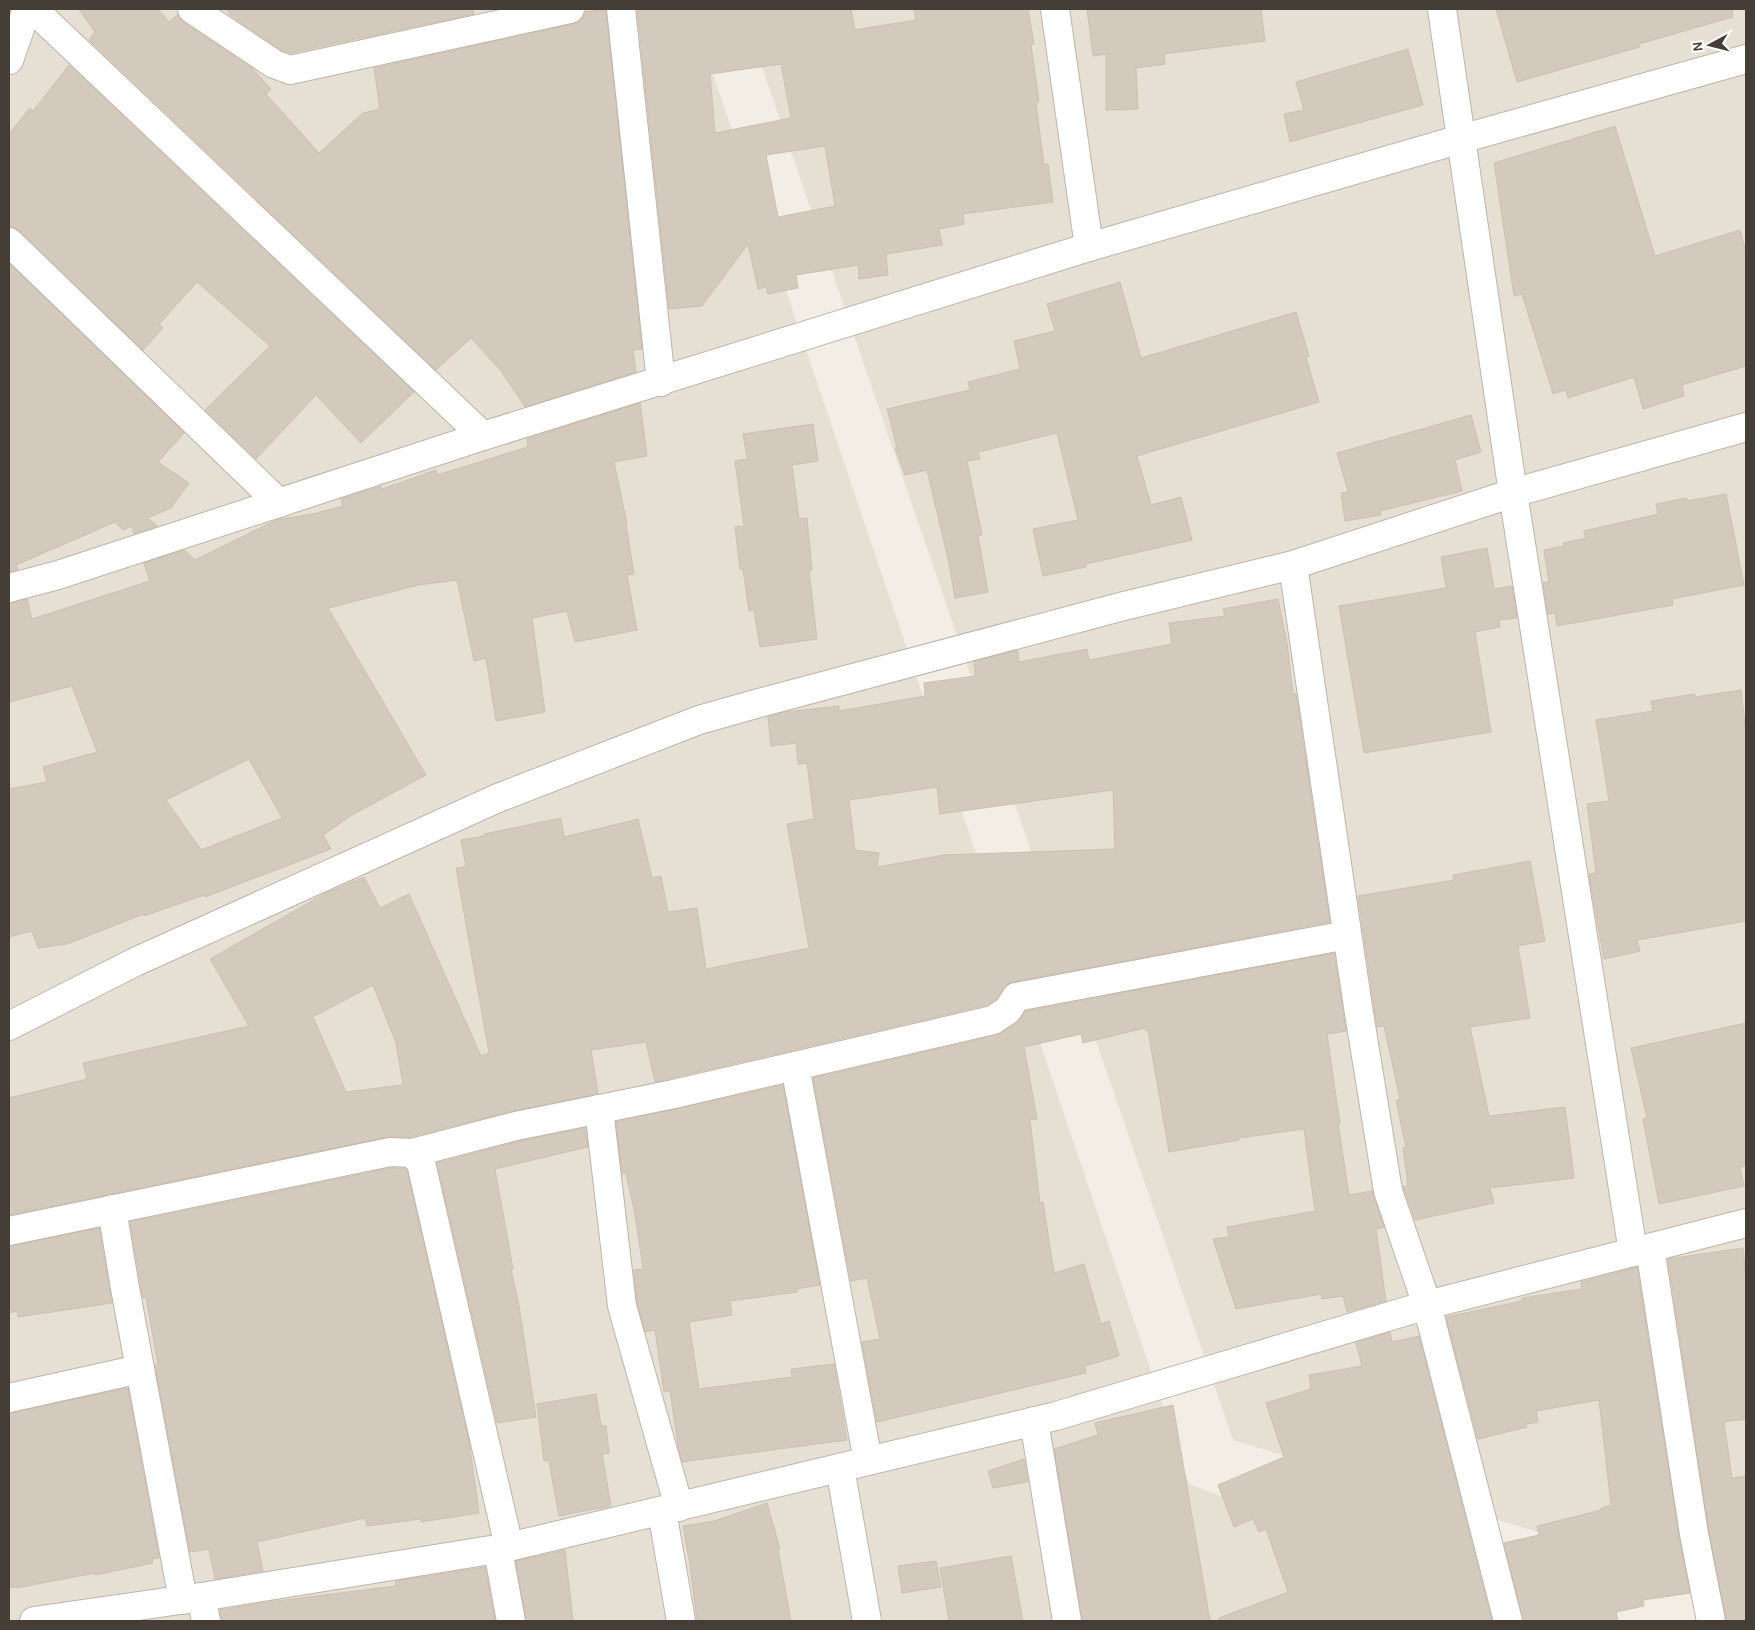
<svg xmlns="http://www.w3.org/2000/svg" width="1755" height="1630" font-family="Karla,sans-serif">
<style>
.residential{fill:#e6dfd4}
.building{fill:#d3c9bc;stroke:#cdc0b0;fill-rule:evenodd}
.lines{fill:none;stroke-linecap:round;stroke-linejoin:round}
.minor-casing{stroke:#bdb5a9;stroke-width:30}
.minor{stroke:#fff;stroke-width:28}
</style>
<rect width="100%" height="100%" fill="#f2eee6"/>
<g class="residential">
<path d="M9,9h682l498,1475 361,137h-1541z"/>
<path d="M742,9h1004v1586l-513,-155z"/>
</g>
<g class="building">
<path d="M79,9h79l11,13 9,-8 5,8 70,47 18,20 -5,5 53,59 44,-40 17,-4 -6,-41 199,-44 8,-4 4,-8 21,-3 36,340 -9,1 3,22 -111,35 -24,-36 -30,-33 -35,32 -347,-330 6,-8z"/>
<path d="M227,9h246l1,5 -184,39 -9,-3 -51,-35z"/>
<path d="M637,9h214l4,21 61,-10 -2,-11h114l6,35 -3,1 8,57 -3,1 8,62 4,-1 5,38 -90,12 1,10 -25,5 3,16 -56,9 2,21 -29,4 -1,-14 -62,10 2,13 -30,6 -2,-7 -8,2 -10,-45 -46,62 -33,3zM781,64l10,54 -76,15 -5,-59zM825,146l10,60 -57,11 -12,-62z"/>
<path d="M1087,9h174l4,32 -101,13 1,10 -29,4 2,41 -32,1v-56l-13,2z"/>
<path d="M1496,9h236l1,8 -94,27 1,3 -123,35z"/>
<path d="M1408,49l15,56 -133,37 -6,-28 20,-4 -8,-28z"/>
<path d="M69,65l345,327 -53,51 -45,-48 -60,64 -51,-49 65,-64 -73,-64 -38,42 4,4 -20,22 -123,-119 -7,-4h-4v-93l21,-26 3,3z"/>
<path d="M1615,126l40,130 85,-26 6,22v114l-64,19 2,11 -41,13 -9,-32 -66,21 -2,-8 -13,4 -31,-100 -8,2 -20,-133z"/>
<path d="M9,263l175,170 -26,29 31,21 -18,25 -23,10 9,8 -23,8 -2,-8 -9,4 -8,-8 -99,43 2,4 -9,3z"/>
<path d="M1120,282l21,76 155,-46 13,44 -3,1 13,45 -182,54 14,49 30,-8 11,43 -106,24v3l-43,9 -10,-47 45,-9 -21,-87 -79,19 2,7 -13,2 15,74 -4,1 10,56 -33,6 -6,-35 -22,-93 -22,5 -10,-27 2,-1 -10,-38 83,-19 -2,-8 52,-13 -6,-28 41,-10 -8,-27z"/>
<path d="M640,403l7,53 -33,6 13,62 -1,1 8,49 -7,1 10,55 -62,12 -8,-31 -35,7 13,94 -49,9 -10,-63 -12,3 -17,-81 -38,5 -91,23 98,167 -74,40 -29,20 8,14 -126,48 -1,-2 -60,21v-2l-77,30 -29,4 -6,-17 -23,6v-148l38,-7 -4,-15 54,-15 -25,-66 -63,16v-99l18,-4 5,20 118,-38 -6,-18 40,-13 11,10 81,-40 37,-6 30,-8 -2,-7 40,-13 1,3 54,-19 1,5 91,-28 -1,-8zM249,759l33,59 -81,32 -35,-50z"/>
<path d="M1471,415l10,37 -26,8 7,31 -82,20 1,4 -36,6 -4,-28 7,-1 -11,-39z"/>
<path d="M813,424l5,37 -26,4 7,54 8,-1 5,52 -3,1 8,68 -57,8 -6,-37 -5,1 -6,-42h-3l-5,-42 9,-1 -9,-65 12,-2 -4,-25z"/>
<path d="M1726,494l18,91 -72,14 1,6 -116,21 -2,-13 -7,1 -5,-31 6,-1 -5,-32 20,-4 -1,-3 23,-5 -2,-7 74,-17 -2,-10 31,-6v3z"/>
<path d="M1487,548l7,41 18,-3 5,32 -18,2 1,7 -25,5 16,100 -127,21 -25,-147 107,-18 -5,-31z"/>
<path d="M1278,599l9,44 6,51h3l34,228 -317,60 -6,2 -11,15 -9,6 -332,77 -9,-40 -55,8 7,44 -86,17 -102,26h-23l-378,78v-117l78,-19 -4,-16 166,-37 -39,-67 114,-65 40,-17 16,31 29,-14 72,162 8,-3 -33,-185 10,-2 -5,-26 23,-4v-2l77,-16 3,19 74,-18 14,59 9,-2 7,36 29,-4 9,61 103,-21 -22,-124 27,-5 -7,-56 -9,1 -2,-21 -25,3 -3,-29 18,-5 53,-6v5l86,-15 -1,-13 51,-7 -1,-14 37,-10 7,-1 1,11 68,-13 2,11 83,-16 -3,-21 56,-7 -2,-7zM937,787l3,27 173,-24 2,59 -171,6 -67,12 2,-14 -24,-3 -6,-50zM373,985l23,58 7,42 -57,7 -33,-75z"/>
<path d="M1741,690l5,43v188l-109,19 3,11 -36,8 -15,-85 7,-1 -9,-69 22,-3 -13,-81 57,-9 -2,-10 44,-7v3z"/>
<path d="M1530,861l15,80 -27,5 12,72 -60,9 19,89 76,-9 9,71 -84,10 4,15 -79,17 -12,-34h5l-5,-38 3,-1 -10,-46 4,-2 -16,-73 -7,1 -19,-131 96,-16 -1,-5z"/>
<path d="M1334,953l12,78 -19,3 13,90h-2l11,71 23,-4 12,36 -8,2 10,72 -39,11 -4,-16 -21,3 -1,-5 -85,15 -23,-70 16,-2 -2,-10 88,-16 -11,-82 -65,9v2l-70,12 -21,-122 -2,1 -1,-3 -62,15 -2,-9 -57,13 13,72 -7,1 10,83 3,-1 11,71 30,-9 17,60 8,-3 10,35 -34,10 1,7 -209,49 -15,-80 18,-3 -13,-61 -16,3 -38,-203 184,-43 20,-12 9,-12z"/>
<path d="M1746,1023v143l-6,1 4,19 -85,18 -16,-85 4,-1 -16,-70z"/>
<path d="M783,1085l37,200 -23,4v3l-67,9 2,14 -43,7 10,67 93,-12 -1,-8 43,-5 13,76 -165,22 -4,-17 -8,-54 -6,1 -9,-62 -10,2 -8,-29 -3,-33 9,-1 -8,-55 -9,-41 -4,1 -6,-52z"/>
<path d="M585,1128l3,19 -93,22 18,100h-2l8,37 17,111 -39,6 -60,-260 83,-22z"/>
<path d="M391,1168h14l2,2 62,272 10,71 -58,9v-3l-54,7 -2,-8 -108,24 6,29 -48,8 -6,-30 -19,3 -35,-187h3l-12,-68 -3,1 -13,-76z"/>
<path d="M99,1228l13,75 -94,14 -1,-6 -8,2v-67z"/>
<path d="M1743,1248l3,29v142l-22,3 8,56 14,-2v145h-20l-17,-90 -41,-272z"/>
<path d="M1637,1267l42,269 11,57 -47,7 1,6 -28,6 2,9h-95l-19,-78 35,-8 -2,-9 64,-16v-2l10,-3 -12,-105 -63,11 2,11 -12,2 1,3 -49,12 -32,-122 76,-16v-3l60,-9 -1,-7z"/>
<path d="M1390,1332l2,10 27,-6 73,285h-273v-3l69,-26 -22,-63 -7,3 -6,-13 -19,8 -16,-42 66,-28 -18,-54 45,-14 -2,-14 53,-9 -6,-23z"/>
<path d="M128,1388l31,170 -7,1 1,4 -58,12v-2l-79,15 -1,-1 -6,1v-175z"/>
<path d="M596,1394l5,32h5l3,27 -7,1 9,52 -52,10 -10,-55h-5l-7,-57z"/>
<path d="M1173,1405l37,216h-128l-28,-172 44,-14 -3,-12z"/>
<path d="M1024,1459l4,23 -35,6 -5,-17z"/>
<path d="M767,1503l13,46 -2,1 13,71h-94l-7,-56 -7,-39 31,-5z"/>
<path d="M565,1550l8,71h-47l-10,-60z"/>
<path d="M1011,1556l12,65h-74l-9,-53z"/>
<path d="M936,1561l5,26 -39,6 -4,-27z"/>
<path d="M485,1567l10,54h-273l-2,-11 49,-8 127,-16v-5z"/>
</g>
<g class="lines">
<defs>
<g id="minor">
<path d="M33,9l450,427"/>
<path d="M192,9l82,55 16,6 280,-61"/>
<path d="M621,9l40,373"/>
<path d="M1055,9l34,238"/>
<path d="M1442,9l71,484 120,759"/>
<path d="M9,60l18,-51"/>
<path d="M9,242l270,261"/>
<path d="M1293,565l65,442 30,184 39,114 81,316"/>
<path d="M9,588l49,-13 425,-139 606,-189 372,-108 285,-80"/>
<path d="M9,1026l126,-64 363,-164 201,-78 60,-17 361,-96 173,-42 220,-72 233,-66"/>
<path d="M795,1066l73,395"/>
<path d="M599,1109l23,197 57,201"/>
<path d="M412,1153l9,10 88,384"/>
<path d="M112,1209l13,79 58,312"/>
<path d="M9,1231l381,-79 22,1 104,-27 158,-32 319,-74 15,-10 8,-13 331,-62"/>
<path d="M1650,1248l44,286 17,87"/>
<path d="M9,1398l131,-29"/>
<path d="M1034,1421l33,200"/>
<path d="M840,1468l27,153"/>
<path d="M662,1511l19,110"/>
<path d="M498,1550l13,71"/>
<path d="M201,1597l5,24"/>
<path d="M34,1621l167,-24 308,-50 547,-131 371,-111 319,-82"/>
</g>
</defs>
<use href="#minor" class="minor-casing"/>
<use href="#minor" class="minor"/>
</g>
<rect width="1755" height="1630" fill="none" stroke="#443e36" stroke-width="20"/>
<g transform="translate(1710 45) rotate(263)" stroke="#ffffff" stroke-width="4" paint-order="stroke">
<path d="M0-4L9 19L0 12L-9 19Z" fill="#443e36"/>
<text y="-8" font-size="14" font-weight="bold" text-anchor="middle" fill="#443e36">N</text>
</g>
</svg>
